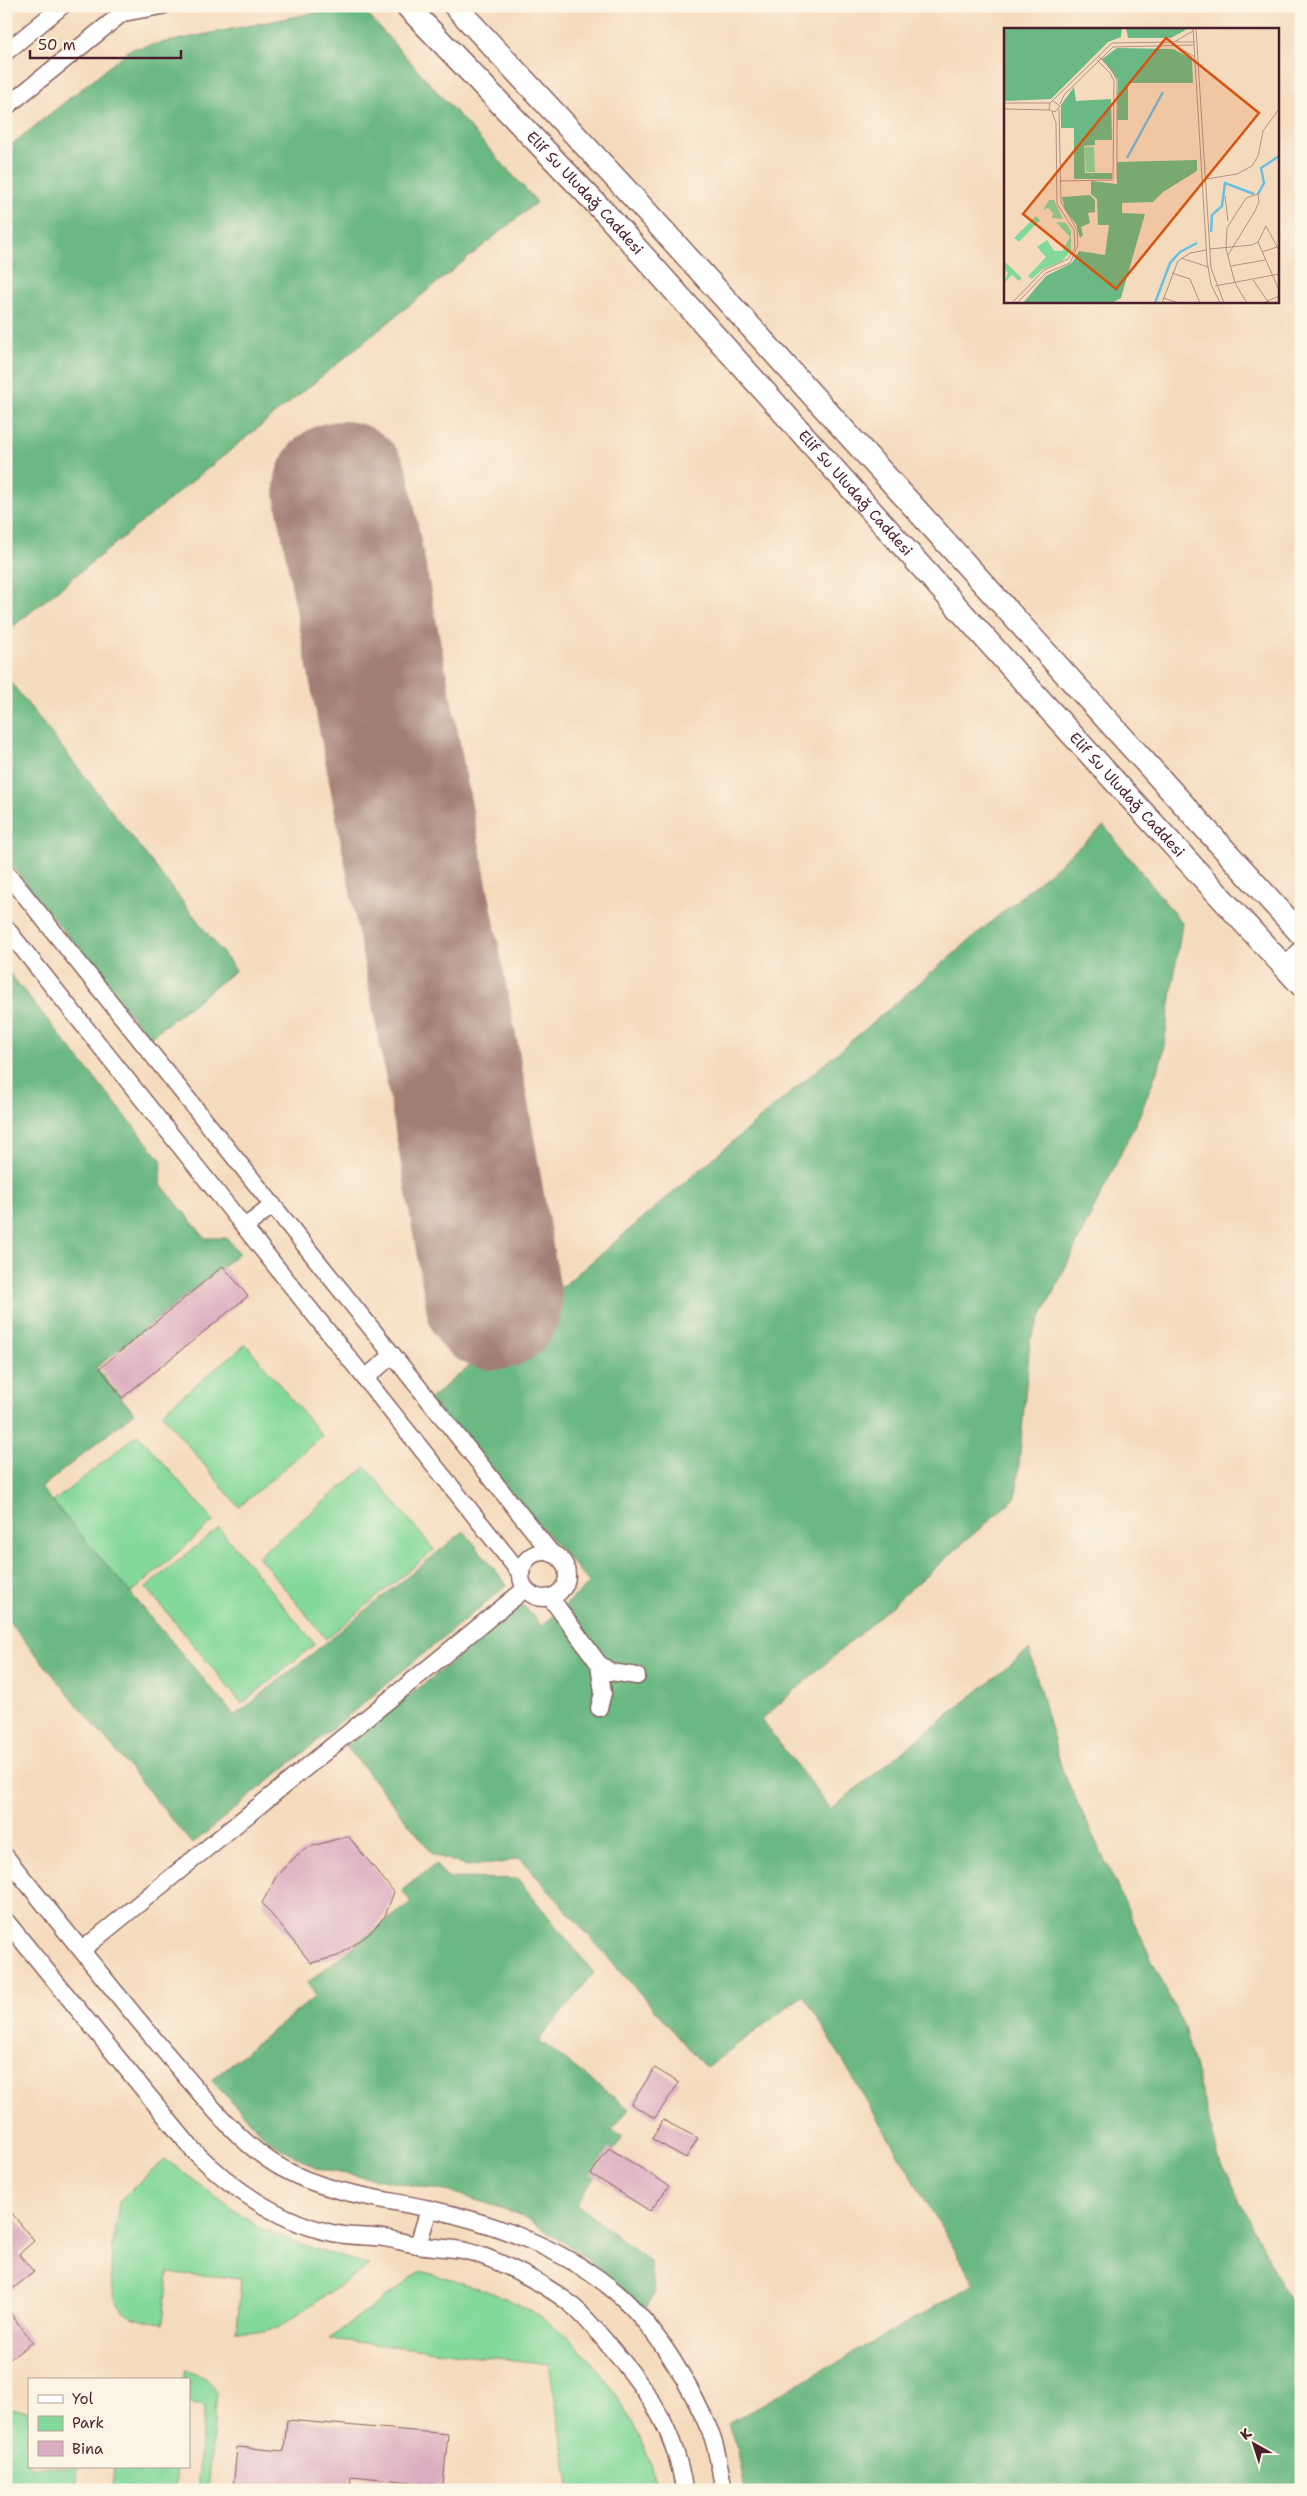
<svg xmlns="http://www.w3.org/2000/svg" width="1307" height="2496" font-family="'Shantell Sans',sans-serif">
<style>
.green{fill:#83d89b;stroke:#667c63}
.forest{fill:#6ab883;stroke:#5a6c57}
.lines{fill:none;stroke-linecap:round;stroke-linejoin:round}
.runway{stroke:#a07d74;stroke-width:136}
.building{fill:#dbadc0}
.street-casing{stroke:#86615e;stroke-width:19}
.secondary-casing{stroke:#86615e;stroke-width:25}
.street{stroke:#fff;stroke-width:16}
.secondary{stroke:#fff;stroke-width:22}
.labels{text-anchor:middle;stroke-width:5;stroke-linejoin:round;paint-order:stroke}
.street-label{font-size:15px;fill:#4a1f2b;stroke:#fcf5e5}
.inset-river{fill:none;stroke:#66bfe4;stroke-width:2.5}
.inset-road{fill:none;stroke:#b19083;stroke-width:1}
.view{fill:#d8530f;fill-opacity:0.15;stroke:#d8530f;stroke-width:2.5}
.inset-edge{fill:none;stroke:#4a1f2b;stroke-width:2.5}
</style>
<rect width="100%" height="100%" fill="#fcf5e5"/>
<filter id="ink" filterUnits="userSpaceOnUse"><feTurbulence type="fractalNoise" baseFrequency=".02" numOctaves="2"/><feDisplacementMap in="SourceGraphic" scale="10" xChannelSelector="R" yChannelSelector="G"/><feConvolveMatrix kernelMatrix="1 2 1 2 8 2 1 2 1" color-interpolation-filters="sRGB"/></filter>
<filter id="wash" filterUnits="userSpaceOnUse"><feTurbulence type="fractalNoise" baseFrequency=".0096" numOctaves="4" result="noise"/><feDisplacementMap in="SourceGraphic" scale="20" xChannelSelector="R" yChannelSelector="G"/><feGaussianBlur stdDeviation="1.12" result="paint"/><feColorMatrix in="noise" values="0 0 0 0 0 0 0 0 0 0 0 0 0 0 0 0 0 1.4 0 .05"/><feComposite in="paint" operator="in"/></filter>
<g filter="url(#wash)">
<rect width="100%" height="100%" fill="#f5dbbe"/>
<g class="green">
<path d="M246,1344l76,92 -83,71 -78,-94z"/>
<path d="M138,1434l76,87 -85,74 -76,-93z"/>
<path d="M366,1467l68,83 -108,89 -68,-83z"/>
<path d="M219,1528l96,116 -73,60 -96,-117z"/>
<path d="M165,2159l93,68 63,24 49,14 -90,61 -15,5h-28l4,-53 -73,-5 -5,50c-11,-2 -28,-2 -37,-9 -26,-21 -10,-83 -7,-113z"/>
<path d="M421,2271c33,10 67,18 97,33 15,8 39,23 51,34 38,36 79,99 88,152h-87l-21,-126 -220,-25z"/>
<path d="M185,2370l21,8 11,14 -9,98h-11l8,-84 -16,-2v-24h-6z"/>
<path d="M6,2409l23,2v56h48l-1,22 -70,-8z"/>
<path d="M114,2467h63l-2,23h-63z"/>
</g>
<g class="forest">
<path d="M349,6h11l177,196 -531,430v-483l125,-100z"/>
<path d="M6,676l230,294 -87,68 -143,-179z"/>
<path d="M1104,826l78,97 -20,135 -22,56 -110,226 -14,157 -255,223 70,89 198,-159 33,120 122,258 36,134 81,162v166h-556l-8,-43 -8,-24 246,-139 -171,-289 -98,73 -186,-210 -18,5 -35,3 -33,-11 -88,-109 177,-141 19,21 48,-43 -161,-183z"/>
<path d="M6,969l156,192 -2,22 45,55h22l12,15 -143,115 38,45 -93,75 194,228 229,-185 43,54 -315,259 -186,-226z"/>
<path d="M436,1864l11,14 71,1 76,94 -55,67 90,69 -17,21 11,7 -47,67 75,59 4,30 -10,17 -69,-60 -60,-37 -65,-21 -134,-23 -47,-27 -59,-62 105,-84 -9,-13 104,-81 -9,-12z"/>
</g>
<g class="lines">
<path class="runway" d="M342,489l110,573 42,240"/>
</g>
<g id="blocks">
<g class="building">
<path d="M223,1266l25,30 -126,102 -22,-30z"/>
<path d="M348,1836l46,56 -9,24 -16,18 -31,22 -27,7 -49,-60 15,-28 20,-20 12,-8z"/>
<path d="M655,2068l24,15 -24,35 -24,-14z"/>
<path d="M663,2120l35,18 -12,20 -34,-19z"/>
<path d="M609,2148l60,38 -19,25 -59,-37z"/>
<path d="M6,2206l28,35 -15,13 15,18 -28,22z"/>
<path d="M6,2308l27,34 -27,20z"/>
<path d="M287,2420l161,14 -5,51 -92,-9 -1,14h-117l4,-43 47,4z"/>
</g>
</g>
</g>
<g filter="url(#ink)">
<use href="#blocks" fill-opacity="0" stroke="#86615e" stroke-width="1"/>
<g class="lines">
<defs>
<g id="street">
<path d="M123,13l39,-7"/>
<path d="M6,52l56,-46"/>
<path d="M6,107l125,-101"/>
<path d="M6,872l546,682"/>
<path d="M6,928l515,646"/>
<path d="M1285,967l16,-18"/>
<path d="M245,1227l28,-22"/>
<path d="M365,1378l28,-23"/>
<circle cx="544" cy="1575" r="23"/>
<path d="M550,1597l49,67 12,8 26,4"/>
<path d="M599,1664l4,29 -4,15"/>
<path d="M6,1857c57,70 112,140 170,208 26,30 51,63 83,88 50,39 111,43 171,56 64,14 137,41 187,84 40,35 75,94 95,143 6,16 8,36 12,54"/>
<path d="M6,1921l186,228c39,39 85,72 140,84 17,4 35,3 52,5 12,2 22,5 34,7 15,3 33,2 48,6 30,7 88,37 110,58 13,12 24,26 35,39 37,42 66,86 73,142"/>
<path d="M82,1950l443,-361"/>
<path d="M418,2245l11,-36"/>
</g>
<g id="secondary">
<path id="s1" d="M407,6l198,207 430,481 266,291"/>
<path d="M455,6l177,190 669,738"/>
</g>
</defs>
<use href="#street" class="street-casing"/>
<use href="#secondary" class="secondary-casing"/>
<use href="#street" class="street"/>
<use href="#secondary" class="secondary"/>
</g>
</g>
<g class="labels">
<g class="street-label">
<text dy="5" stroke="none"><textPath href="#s1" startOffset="258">Elif Su Uludağ Caddesi</textPath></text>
<text dy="5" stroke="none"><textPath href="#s1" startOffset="662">Elif Su Uludağ Caddesi</textPath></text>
<text dy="5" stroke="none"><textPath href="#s1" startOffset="1068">Elif Su Uludağ Caddesi</textPath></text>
</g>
</g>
<g transform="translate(1004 28)">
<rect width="275" height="275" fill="#f5dbbe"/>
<path d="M80,119h10l1,25h-9zM45,172h5l9,19 -11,-1 1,-5 -5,-5 -5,2zM32,188l4,4 -21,22 -5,-4zM52,194l10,1 5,8v20l-9,10 -19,8 -11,10 -4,-3 18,-19 -9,-10 10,-7 7,11h8l8,-14zM0,233l18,17 -3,3 -7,-6 -8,8 4,-10 -4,-4z" fill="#83d89b"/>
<path d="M0,0h118l-1,9 -13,5 -57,57 -47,2zM122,0h63l-18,10h-43zM113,20l56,1 19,10 1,24h-65v37h-11l1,-40 -16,-21zM70,59l2,14 35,-2 1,41h-17v5l-11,1 1,27h27v6h-38v-51h-13v-23zM193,132v11l-34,21 -10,10 -31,1v10l23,1 -24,84 -9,5h-89l23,-27 26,-13 7,-12 26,4 4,-30h-11l-1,-26 -6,-5v-13l26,3v-22zM86,167l5,5v12l-7,1 2,10 -9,4 2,8 -3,3 -4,-14 -11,-14 -3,-13z" fill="#6ab883"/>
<path class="inset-river" d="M123,130l36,-66M254,166l6,-11 -3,-15 18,-12M207,204l1,-17 10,-9 3,-23 29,11M151,275l15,-40 10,-11 17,-9"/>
<path class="inset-road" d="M189,0l14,233 4,23 9,19M192,0l15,240 13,35M172,14h19M172,18l19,11M95,29l13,13 5,11v98M93,32l13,13 4,8 -1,98M49,73l7,5 -5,6 -6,-2 1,-7 62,-60 62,-1 19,-11M0,75h46M56,76l4,-9 49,-48 81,-2M0,81l45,1M202,151l31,-5 15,-8 6,-10 5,-25 16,-22M56,153l53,-1M221,168l3,25M254,214l21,48M206,221l42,-4 6,-3 8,-16 13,24M258,224l15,-5M224,227l27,-44 4,-9 -1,-8 -12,4 -19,30 -1,21 9,34 12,20M177,230l27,9M227,238l34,-6M168,245l18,6 10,24M249,252l16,23M211,258l64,-12M159,270l16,5M8,275l32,-33 24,-11 7,-11 -1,-18 -17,-26 -1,-81 -4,-11M13,275l29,-30 24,-10 8,-18 -1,-15 -16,-28 -2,-93M158,275l16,-42 12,-8 16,-3M259,275l16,-7"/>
<path class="view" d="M162,10l93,75 -143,176 -93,-75z"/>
<rect width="275" height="275" class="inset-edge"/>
</g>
<rect width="1307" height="2496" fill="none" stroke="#fcf5e5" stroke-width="25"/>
<rect x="28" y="2378" width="162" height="90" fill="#fcf5e5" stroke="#b59f9b"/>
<rect x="38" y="2395" width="25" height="8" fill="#ffffff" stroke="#b59f9b"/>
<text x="72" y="2404" font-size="15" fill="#4a1f2b">Yol</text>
<rect x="38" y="2416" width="25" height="15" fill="#83d89b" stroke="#b59f9b"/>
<text x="72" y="2428" font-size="15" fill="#4a1f2b">Park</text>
<rect x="38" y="2441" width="25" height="15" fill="#dbadc0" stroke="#b59f9b"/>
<text x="72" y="2454" font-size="15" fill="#4a1f2b">Bina</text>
<g transform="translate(1254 2444) rotate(321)" stroke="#fcf5e5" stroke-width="4" paint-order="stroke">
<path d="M0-4L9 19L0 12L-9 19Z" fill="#4a1f2b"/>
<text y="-8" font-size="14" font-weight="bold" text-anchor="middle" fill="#4a1f2b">K</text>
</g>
<path d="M30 50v8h151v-8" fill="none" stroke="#4a1f2b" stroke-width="2.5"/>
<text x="38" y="50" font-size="15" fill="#4a1f2b" stroke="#fcf5e5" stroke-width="4" paint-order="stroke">50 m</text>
</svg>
